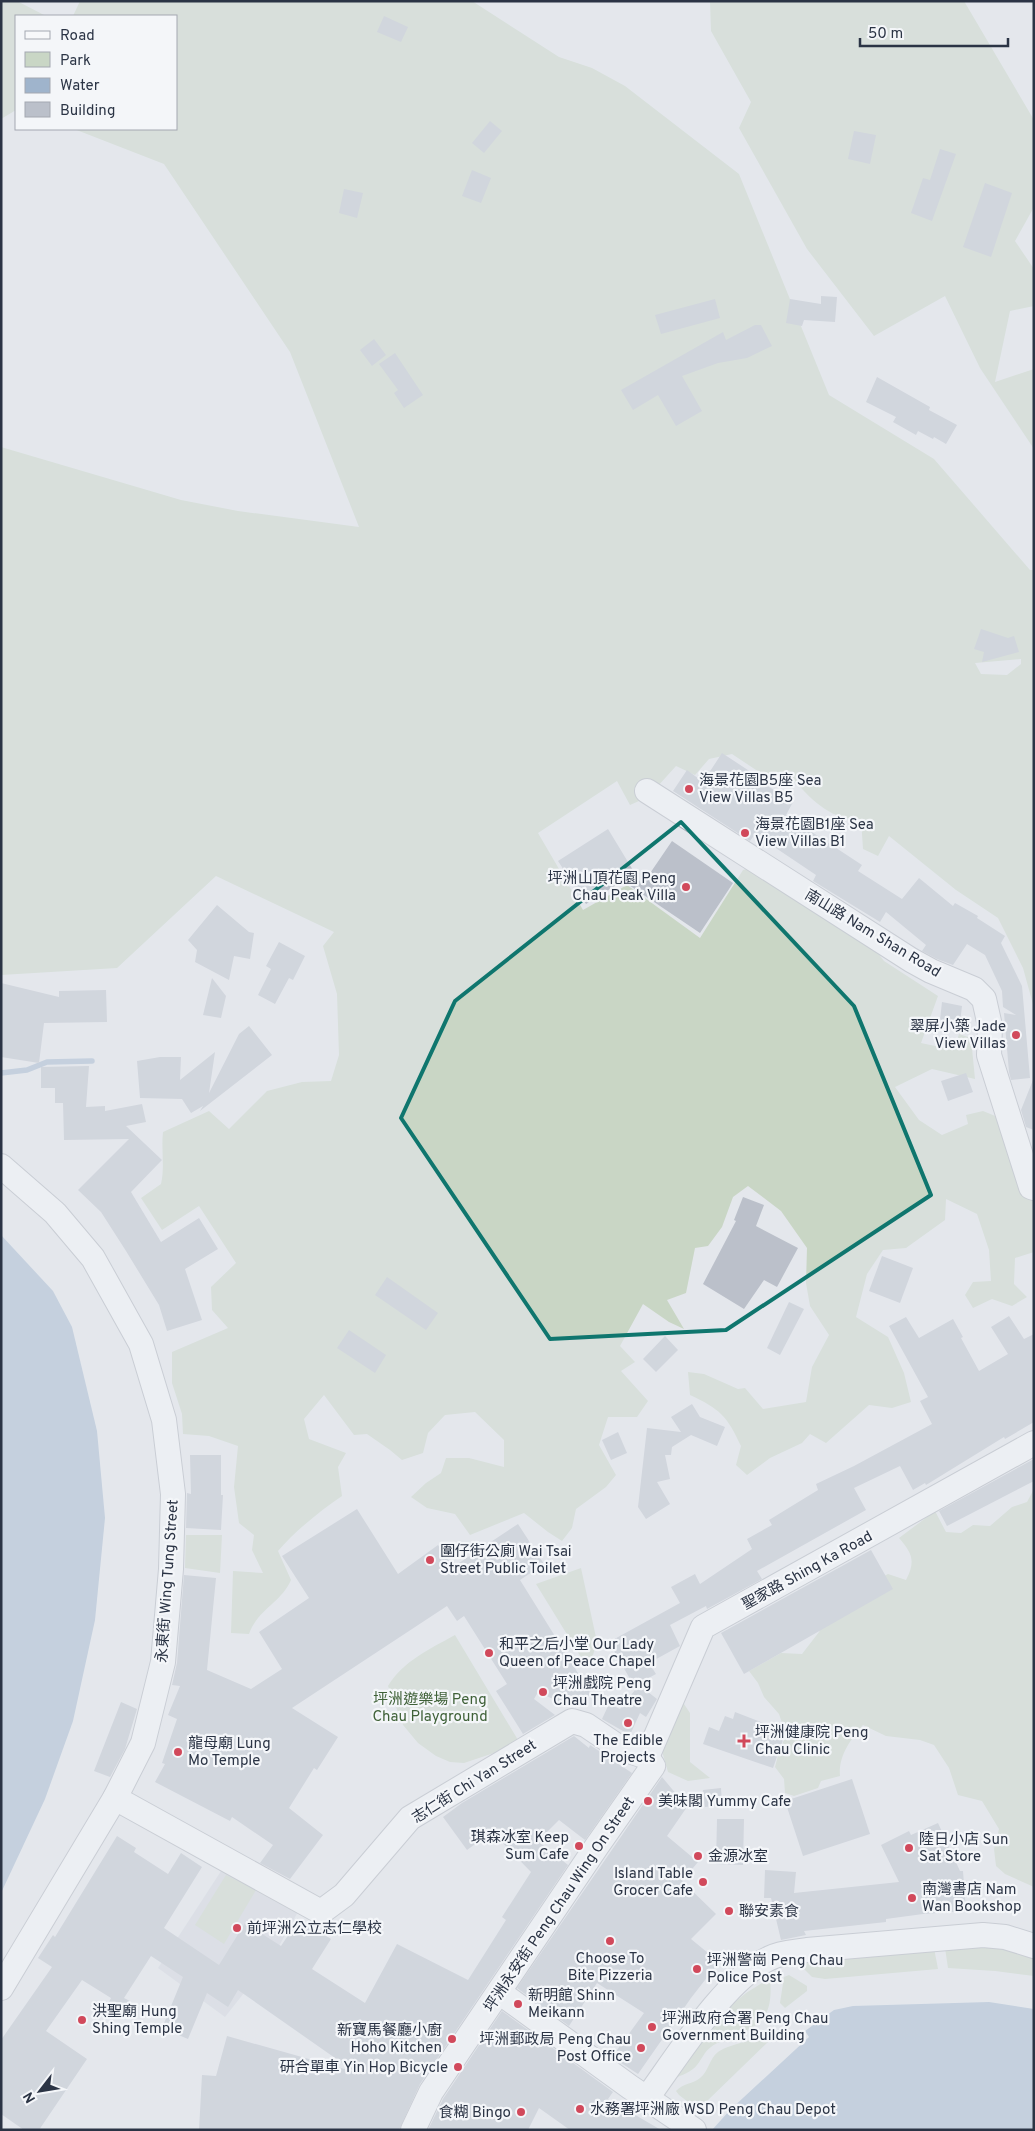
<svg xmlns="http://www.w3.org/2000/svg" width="1035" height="2131" font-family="Overpass,'Noto Sans TC',sans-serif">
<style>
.built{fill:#d2d6de}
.green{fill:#c9d6c5;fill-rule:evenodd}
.water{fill:#9fb4cc}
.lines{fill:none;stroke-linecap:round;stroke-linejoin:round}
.stream{stroke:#9fb4cc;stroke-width:5.5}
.building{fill:#bbc0ca}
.minor-casing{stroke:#a9aeb7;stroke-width:26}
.minor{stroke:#f7f8fa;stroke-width:24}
.marked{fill:none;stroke:#0f766e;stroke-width:4;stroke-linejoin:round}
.poi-dot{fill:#d1495b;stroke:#f4f6f9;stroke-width:2}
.labels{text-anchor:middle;stroke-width:4.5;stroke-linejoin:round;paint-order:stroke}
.poi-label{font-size:15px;fill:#2b3445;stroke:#f4f6f9;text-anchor:start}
.street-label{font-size:15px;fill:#2b3445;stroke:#f4f6f9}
.park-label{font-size:15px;fill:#3f6138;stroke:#f4f6f9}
</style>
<rect width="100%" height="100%" fill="#e4e7ec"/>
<path class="built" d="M223,1868l76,42 -25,45 -49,62 -67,-49z"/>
<g class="green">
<path d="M1,1h16l29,15h-30v94l-15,9z"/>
<path d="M80,1h392l87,56 33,11 33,18 114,88 90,221 105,64 96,111h4v438l-11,-40 -25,-50 -42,-28 -67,-54 -11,20 -15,-7 -2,-30c-31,2 -51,-21 -70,-42l-23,1 -36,-24 -23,5 -14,16 -19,-9 -28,31 -18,8 -13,-24 -79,52 45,77 44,-25 73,53 43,-68 14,-4 111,74 16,21 54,35 -17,47 33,7 5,-16 12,4 4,41 -43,-10 -37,18 24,33 23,15 26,-11 -2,-9 17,-4 22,9 29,59v73l-19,6 -1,26 13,13 -15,9 -20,-7 -19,9 -8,-13 8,-13 18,-1 -2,-31 -12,-36 -31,-15 -1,21 -39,28 -23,2 -16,24 -11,43 32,20 16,36 7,29 -19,6 -23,-3 -43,38 -16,-9 -8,9 -32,15 -23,17 -11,-10 5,-19c-14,-30 -21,-37 -51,-51l-2,-23 16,2 34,15 7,-1 18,21 43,-7 6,-35 17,-32 -19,-29 -4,-23 1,-35 -26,-37 -33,-25 -15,11 -11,30 -14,19 -13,2 -9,45 -19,7 17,29 -15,-7 -26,-18 -23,42 15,16 -14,9 27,30 -11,16h-29l-9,28 17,30 -10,12 -30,22 -4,19 -10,13 -14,-9 -24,-19 -54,22 -15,-21 -28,-6 -16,-11 15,-14 15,-10 5,-15h23l35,9v-27l-29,-28 -30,3 -17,18 -5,20 -21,7 -12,-10 -23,-16 -13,1 -30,-40 -20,24 5,20 37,14 -8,14 4,29c-22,15 -47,35 -64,55l13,29c-10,23 -33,29 -42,54l-18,-1 2,-62 30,2 -11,-23 2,-15 -15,-12 -5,-36 4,-41 -29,-10 -26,-2 -1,-20 -10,-31v-31l56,-24 -16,-18 -1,-23 25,-24 -37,-57 -37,24 -21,-32 20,-14c4,-17 0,-34 2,-52l46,-21 20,18 38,-38 35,-9 29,-1 8,-26 -2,-61 -14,-48 11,-14 -118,-56 -99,92 -116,7v-528l180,53 57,11 121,16 -69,-175 -126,-188 -90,-35h102v-113h-103zM1021,659v5l-14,11 -26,-1 -6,-11z"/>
<path d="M710,1h254l70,119v87l-19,34 19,28v37l-24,5 -15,71 39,-13v80l-54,-81 -35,-72 -71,40 -67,-87 -68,-121 12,-26 -40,-71z"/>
<path d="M1034,1489v398l-29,-13 -9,-8 -2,-17 5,-20 -17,-28 -24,-6 -9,-27 -15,-23 -14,-5 -34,-4 -23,-11c-12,14 -25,31 -23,51l-19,5 -3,7 -24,8 -9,-3 -1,-14 -9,-12 4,-15 7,-17 -7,-21 -15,-17 -6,-14 -9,-12 32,-18 21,1 17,-22 9,-17 37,-29 23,-12 18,6c10,-19 6,-27 -7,-42l36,-27 11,21 15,1 12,-8 17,1 22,-19 15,-5z"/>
<path d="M186,1535h36l-2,38 -35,-5z"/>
<path d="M581,1568l16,74 -4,13 -9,7 -48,-78z"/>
<path d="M455,1635l63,105 -21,12 -33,11 -14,-1 -14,-6 -18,-13 -15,-18 -15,-39c15,-25 42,-37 67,-51z"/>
<path d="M682,1701l8,12v49l20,16 -22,3 -20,-9 -6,-21z"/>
<path d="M226,1875l30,15 -32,54 -29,-19z"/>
<path d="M988,1944l46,9v23l-39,-5 -47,-3 -3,-20z"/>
<path d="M934,1948l4,21 -113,10 -13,-2 -14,-14 16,-6z"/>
<path d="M789,1975l18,11v5l-22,17 -5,-5 4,-26z"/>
<path d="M770,1978c3,35 -5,46 -37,59 -7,3 -16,5 -22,10 -7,5 -9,12 -14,18 -5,7 -16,10 -23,14l55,-72 17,-14z"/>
<path d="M774,2034l-4,6 -65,63 -9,5 -17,-13 -3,-4c7,-8 17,-7 24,-13 9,-7 9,-19 18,-26 9,-7 43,-14 56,-18z"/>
</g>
<g class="water">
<path d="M1,1235l52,56 19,36 25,104 8,87 -10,102 -22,101 -28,78 -44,94z"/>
<path d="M989,2002l45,7v121h-322l18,-20 79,-73 -4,-6 29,-21 19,-4z"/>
</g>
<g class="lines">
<path class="stream" d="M1,1073l26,-3 20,-8 45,-1"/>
</g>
<g class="building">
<path d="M384,16l24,11 -7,15 -24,-10z"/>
<path d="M490,121l12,10 -18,22 -12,-10z"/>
<path d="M854,131l22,4 -6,29 -22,-5z"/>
<path d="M940,149l16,5 -24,67 -21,-8 12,-35 7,2z"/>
<path d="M472,170l19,8 -10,25 -19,-7z"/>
<path d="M985,183l27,10 -21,64 -28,-10z"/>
<path d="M344,189l19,4 -6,25 -18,-5z"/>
<path d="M821,296l16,1 -2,25 -31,-2 -2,6 -16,-3 4,-24 31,5z"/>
<path d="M715,299l5,19 -59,16 -6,-19z"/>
<path d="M755,325h6l11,21 -25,12 -29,5 -36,13 20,35 -26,15 -18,-31 -25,15 -12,-20 102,-58 3,8z"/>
<path d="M374,339l12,16 -14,11 -12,-16z"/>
<path d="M395,353l28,42 -19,13 -10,-15 4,-3 -19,-26z"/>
<path d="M877,377l53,30 -1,3 28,15 -11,19 -12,-7 -1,2 -15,-8 -2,4 -23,-13 3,-5 -30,-15z"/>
<path d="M981,629l27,9 6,-2 5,16 -37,10 2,-10 -10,-3z"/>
<path d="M722,753l35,23 -2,2 38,24 -7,13 76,50 -4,6 44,28 17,-21 34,28 2,-3 23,13 -1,2 28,18 -4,7 21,43 8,92 -19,2 -2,-8 -5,-59 12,2 -13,-8 -1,-16 -17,-36 -18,-11 -14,21 -16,-6 -15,-8 4,-6 -40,-33 -6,10 -67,-41 3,-6 -61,-41 -5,7 -77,-50 14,-21 16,12z"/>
<path d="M608,829l34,56 30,-44 61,42 -33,50 -77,-52 -37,23 -28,-43z"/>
<path d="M217,905l32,27 5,1 -4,26 -16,-3 -5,24 -34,-18 2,-12 -9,-10z"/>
<path d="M279,942l26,14 -12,24 -4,-2 -14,26 -17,-9 13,-26 -5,-3z"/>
<path d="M212,978l14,18 -5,22 -18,-3z"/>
<path d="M1,983l58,14v-6l47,-1 1,32 -63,1 -5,40 -38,-6z"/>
<path d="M942,1002l20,4 -2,17 -20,-3z"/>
<path d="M249,1026l23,29 -72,56 3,-5 -12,7 -9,-14 -42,-1 -3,-37 23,-4h21l-1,23 35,-28 -6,41 30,-59z"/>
<path d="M89,1066l-3,41 19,-1v5l37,-7 4,18 -20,4 36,34 -31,32 30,50 38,-24 19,31 -33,20 17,51 -35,11 -8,-26 -33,-54 -25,-39 -23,-22 51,-51 -65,1 -1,-37h-8v-15h-14v-21z"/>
<path d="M966,1073l7,19 -25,9 -7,-20z"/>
<path d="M1033,1080h1v50l-8,-3 -5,-17z"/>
<path d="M743,1197l21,8 -8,21 42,22 -21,39 -13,-7 -20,29 -41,-25 33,-63 -2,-1z"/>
<path d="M882,1256l31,12 -13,35 -31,-12z"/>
<path d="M387,1277l51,36 -12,17 -51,-35z"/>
<path d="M789,1302l15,7 -24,46 -13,-7z"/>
<path d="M1009,1316l15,23 10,-5v88l-29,17 -1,-2 -78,48 -1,-2 -12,7 -13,-24 -46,22 12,22 -109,61 5,8 -55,30 -1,-3 -36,19 10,21 -31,17 7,11 -22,12 -25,-44 71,-39 -9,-16 24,-13 5,10 52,-35 -5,-10 25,-14 -3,-5 49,-30 -2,-6 38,-18 78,-42 -12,-23 8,-4 -39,-71 17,-9 13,21 34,-19 10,18 -2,1 18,33 29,-17 -17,-27z"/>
<path d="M349,1330l37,25 -11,18 -38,-25z"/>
<path d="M665,1336l13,14 -22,22 -13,-13z"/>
<path d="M692,1404l8,13 25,10 -8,19 -26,-11 -19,12 -1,8h-6l5,24 -13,3 13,22 -24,15 -8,-12 9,-79 34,4 -10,-15z"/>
<path d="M618,1432l9,21 -16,7 -9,-20z"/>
<path d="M190,1455h31v40h2l-2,35 -35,-2 1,-35 4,1z"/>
<path d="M1034,1459v22l-87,45 -8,-15z"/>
<path d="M357,1509l41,65 40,-29 15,22 65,-43 26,40 -24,16 71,114 -21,13 -32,-15 -4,7 21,16 -32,19 -27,-43 11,-7 -43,-68 -7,5 -10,-15 -155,102 46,29 -21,33 -3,-2 -25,40 34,27 -33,44 -30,-16 13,-18 -41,-28 -2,4 -75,-39 10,-18 -3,-1 15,-44 -9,-4 12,-29 -8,-1 5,-22 7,-88 32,3 -9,92 44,19 31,-20 -23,-37 50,-34 -27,-42z"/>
<path d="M871,1550l22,39 -149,85 -23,-41z"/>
<path d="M639,1685l18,14 -11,18 -6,-4 -10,22 -28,-16 7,-15 11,5z"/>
<path d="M121,1702l16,7 -12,40 -15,28 -16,-6z"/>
<path d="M735,1712l46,18 -2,5 5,2 -11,31 -70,-24 6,-17 10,4 6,-15 8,3z"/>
<path d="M574,1736l15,12 1,-3 42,28 -47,67 -26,-20 -21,21 30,24 -148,219 -21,46h-200l3,-55 14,1 11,-40 128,36 -117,-82 -10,17 -21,-14 -19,46 -26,-11 21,-51 -32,-21 -27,42 6,3 -10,15 -14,-8 5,-10 -29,-18 -36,51 41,28 -48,71h-15l-23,-16v-74l51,-73 -14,-9 15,-23 2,2 62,-101 19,12 -2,4 34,22 13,-21 21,14 -38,61 55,37 26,-42 36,23 18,-27 32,20 -19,30 53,34 32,-59 71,36 38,-60 -4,-3 29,-45 -39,-40 -25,18 -24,-33 19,-14z"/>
<path d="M662,1777l25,30 -20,29 31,26 -16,19 34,33 -25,25 28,23 -28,36 -53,76 -26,-17 32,-44 -47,-30 -28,43 -52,-38z"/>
<path d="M852,1779l18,55 -67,22 -18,-55z"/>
<path d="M721,1788l1,17 -17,2 -2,-17z"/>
<path d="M717,1819h27l-1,46 -27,-1z"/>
<path d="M938,1823l22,48h3l3,40 -43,3 -37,5v3l-82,9 2,4 -25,5 -10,-42h-7l1,-28 31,2 -2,21 105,-11 -18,-37 28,-14 2,4z"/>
<path d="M502,2011l111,81 -5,7 53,31h-91l-31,-22 -11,22h-100l15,-31z"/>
</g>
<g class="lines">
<defs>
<g id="minor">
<path d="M647,791l264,169 20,11 43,18 10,10 6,27 -1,29 42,132 3,1"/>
<path d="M1,1166l54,47 38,45 48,86 23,76 9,74 -2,75 -8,93 -20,81 -28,55 -114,190"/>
<path d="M647,1757l56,-130 331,-184"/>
<path d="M115,1798l206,114 23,-17 66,-77 162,-97 14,4 34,23 27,9"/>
<path d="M499,1992l131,95 64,43"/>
<path d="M647,2098c30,-41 78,-119 123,-140 11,-6 25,-6 37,-8l176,-15 22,2 29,9"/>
<path d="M413,2130l18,-38 166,-246 56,-80 -6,-9"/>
</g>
</defs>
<use href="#minor" class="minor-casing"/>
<use href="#minor" class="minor"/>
</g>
<path d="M0 0H1035V2131H0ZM681,822l173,184 77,189 -205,135 -176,9 -149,-221 54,-117z" fill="#e4e7ec" fill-opacity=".55" fill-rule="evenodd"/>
<path class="marked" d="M681,822l173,184 77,189 -205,135 -176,9 -149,-221 54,-117z"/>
<g class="poi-dot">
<circle cx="689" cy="789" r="5"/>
<circle cx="745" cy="833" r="5"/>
<circle cx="686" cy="887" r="5"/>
<circle cx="1016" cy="1035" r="5"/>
<circle cx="430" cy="1560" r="5"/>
<circle cx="489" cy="1653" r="5"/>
<circle cx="543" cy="1692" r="5"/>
<circle cx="628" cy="1723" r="5"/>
<path d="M741.5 1733.5h5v5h5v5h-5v5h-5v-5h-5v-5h5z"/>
<circle cx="178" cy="1752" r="5"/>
<circle cx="648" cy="1801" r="5"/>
<circle cx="579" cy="1846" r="5"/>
<circle cx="909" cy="1848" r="5"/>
<circle cx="698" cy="1856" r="5"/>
<circle cx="703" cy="1882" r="5"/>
<circle cx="912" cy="1898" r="5"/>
<circle cx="729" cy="1911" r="5"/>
<circle cx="237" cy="1928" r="5"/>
<circle cx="610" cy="1941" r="5"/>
<circle cx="697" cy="1969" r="5"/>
<circle cx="518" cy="2004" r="5"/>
<circle cx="82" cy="2020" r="5"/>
<circle cx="652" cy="2027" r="5"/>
<circle cx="452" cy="2039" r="5"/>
<circle cx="641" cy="2048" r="5"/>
<circle cx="458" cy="2067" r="5"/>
<circle cx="580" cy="2109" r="5"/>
<circle cx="521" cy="2112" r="5"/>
</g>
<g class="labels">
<g class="poi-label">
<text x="699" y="785">海景花園B5座 Sea<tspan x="699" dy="17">View Villas B5</tspan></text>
<text x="755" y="829">海景花園B1座 Sea<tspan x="755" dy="17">View Villas B1</tspan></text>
<text x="676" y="883" text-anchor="end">坪洲山頂花園 Peng<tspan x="676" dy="17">Chau Peak Villa</tspan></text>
<text x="1006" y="1031" text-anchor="end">翠屏小築 Jade<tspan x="1006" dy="17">View Villas</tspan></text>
<text x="440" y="1556">圍仔街公廁 Wai Tsai<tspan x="440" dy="17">Street Public Toilet</tspan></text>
<text x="499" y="1649">和平之后小堂 Our Lady<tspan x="499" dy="17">Queen of Peace Chapel</tspan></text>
<text x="553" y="1688">坪洲戲院 Peng<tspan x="553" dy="17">Chau Theatre</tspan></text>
<text x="755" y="1737">坪洲健康院 Peng<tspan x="755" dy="17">Chau Clinic</tspan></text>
<text x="628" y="1745" text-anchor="middle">The Edible<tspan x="628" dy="17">Projects</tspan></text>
<text x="188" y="1748">龍母廟 Lung<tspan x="188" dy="17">Mo Temple</tspan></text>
<text x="658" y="1806">美味閣 Yummy Cafe</text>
<text x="569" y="1842" text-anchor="end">琪森冰室 Keep<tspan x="569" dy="17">Sum Cafe</tspan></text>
<text x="919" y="1844">陸日小店 Sun<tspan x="919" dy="17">Sat Store</tspan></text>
<text x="708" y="1861">金源冰室</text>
<text x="693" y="1878" text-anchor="end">Island Table<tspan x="693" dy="17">Grocer Cafe</tspan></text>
<text x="922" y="1894">南灣書店 Nam<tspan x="922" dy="17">Wan Bookshop</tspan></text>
<text x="739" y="1916">聯安素食</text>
<text x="247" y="1933">前坪洲公立志仁學校</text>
<text x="610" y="1963" text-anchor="middle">Choose To<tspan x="610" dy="17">Bite Pizzeria</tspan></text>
<text x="707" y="1965">坪洲警崗 Peng Chau<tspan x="707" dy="17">Police Post</tspan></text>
<text x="528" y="2000">新明館 Shinn<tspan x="528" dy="17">Meikann</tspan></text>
<text x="92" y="2016">洪聖廟 Hung<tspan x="92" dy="17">Shing Temple</tspan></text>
<text x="662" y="2023">坪洲政府合署 Peng Chau<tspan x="662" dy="17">Government Building</tspan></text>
<text x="442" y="2035" text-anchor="end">新寶馬餐廳小廚<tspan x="442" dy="17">Hoho Kitchen</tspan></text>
<text x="631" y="2044" text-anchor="end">坪洲郵政局 Peng Chau<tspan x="631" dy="17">Post Office</tspan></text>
<text x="448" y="2072" text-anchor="end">研合單車 Yin Hop Bicycle</text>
<text x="590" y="2114">水務署坪洲廠 WSD Peng Chau Depot</text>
<text x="511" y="2117" text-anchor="end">食糊 Bingo</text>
</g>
<g class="street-label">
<text transform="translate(873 933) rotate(31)" y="5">南山路 Nam Shan Road</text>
<text transform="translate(807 1570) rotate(-29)" y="5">聖家路 Shing Ka Road</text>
<text transform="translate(167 1581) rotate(-86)" y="5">永東街 Wing Tung Street</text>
<text transform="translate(474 1781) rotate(-32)" y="5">志仁街 Chi Yan Street</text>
<text transform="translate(559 1904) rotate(-56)" y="5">坪洲永安街 Peng Chau Wing On Street</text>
</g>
<g class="park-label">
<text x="430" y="1704">坪洲遊樂場 Peng<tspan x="430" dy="17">Chau Playground</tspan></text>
</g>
</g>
<rect width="1035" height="2131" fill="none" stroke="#2b3445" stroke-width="5"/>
<rect x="15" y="15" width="162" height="115" fill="#f4f6f9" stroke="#a4a8b1"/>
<rect x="25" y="31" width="25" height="8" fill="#f7f8fa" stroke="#a4a8b1"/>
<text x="60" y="40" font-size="15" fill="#2b3445">Road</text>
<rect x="25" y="52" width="25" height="15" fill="#c9d6c5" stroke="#a4a8b1"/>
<text x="60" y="65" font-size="15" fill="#2b3445">Park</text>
<rect x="25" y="78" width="25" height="15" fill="#9fb4cc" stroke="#a4a8b1"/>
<text x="60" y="90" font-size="15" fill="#2b3445">Water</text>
<rect x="25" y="102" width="25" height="15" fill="#bbc0ca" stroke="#a4a8b1"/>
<text x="60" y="115" font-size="15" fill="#2b3445">Building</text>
<g transform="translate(40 2091) rotate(239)" stroke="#f4f6f9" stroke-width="4" paint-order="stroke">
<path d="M0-4L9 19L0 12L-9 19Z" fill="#2b3445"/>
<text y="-8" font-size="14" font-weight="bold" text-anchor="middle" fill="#2b3445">N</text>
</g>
<path d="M860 38v8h148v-8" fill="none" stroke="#2b3445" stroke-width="2.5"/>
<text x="868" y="38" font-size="15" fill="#2b3445" stroke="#f4f6f9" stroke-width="4" paint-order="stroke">50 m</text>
</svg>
